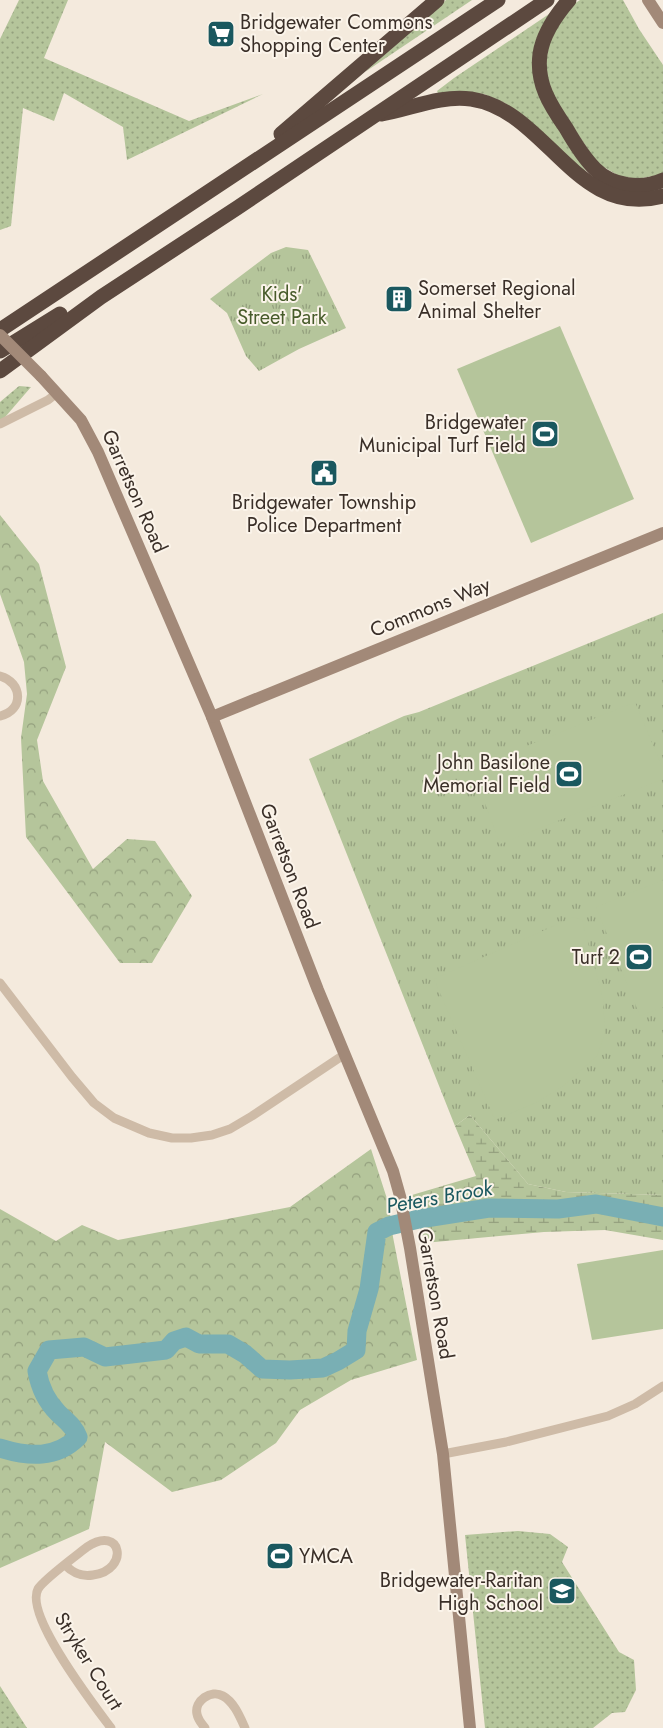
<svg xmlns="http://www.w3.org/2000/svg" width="663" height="1728" font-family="Jost,sans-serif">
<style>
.grass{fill:url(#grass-dots)}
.forest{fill:url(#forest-crowns)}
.wetland{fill:url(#wetland-marsh)}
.park{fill:url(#park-tufts)}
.pitch{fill:#b5c59b}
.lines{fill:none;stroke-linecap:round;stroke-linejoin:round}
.river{stroke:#79afb4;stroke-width:19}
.street{stroke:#cebba7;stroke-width:9}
.secondary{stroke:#a28978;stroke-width:12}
.highway{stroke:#5c493f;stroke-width:15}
.secondary-bridge{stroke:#a28978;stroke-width:12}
.labels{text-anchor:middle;stroke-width:4;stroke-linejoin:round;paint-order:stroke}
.poi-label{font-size:20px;fill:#3a2f28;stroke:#fbf4ea;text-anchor:end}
.park-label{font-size:20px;fill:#475b2a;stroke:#fbf4ea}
.street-label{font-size:20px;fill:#3a2f28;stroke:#fbf4ea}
.water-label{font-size:21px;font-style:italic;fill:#1a585f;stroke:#fbf4ea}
</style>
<defs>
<pattern id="grass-dots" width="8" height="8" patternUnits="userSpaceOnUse" patternTransform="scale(1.25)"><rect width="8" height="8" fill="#b5c59b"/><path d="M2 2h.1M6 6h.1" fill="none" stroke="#94a07e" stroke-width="1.8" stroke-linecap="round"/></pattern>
<pattern id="forest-crowns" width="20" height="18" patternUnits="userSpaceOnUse" patternTransform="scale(1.25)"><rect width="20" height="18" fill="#b5c59b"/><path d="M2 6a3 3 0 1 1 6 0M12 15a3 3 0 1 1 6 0" fill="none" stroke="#94a07e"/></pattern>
<pattern id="wetland-marsh" width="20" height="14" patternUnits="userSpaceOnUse" patternTransform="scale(1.25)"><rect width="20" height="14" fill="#b5c59b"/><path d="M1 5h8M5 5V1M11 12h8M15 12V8" fill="none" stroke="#94a07e"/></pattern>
<pattern id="park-tufts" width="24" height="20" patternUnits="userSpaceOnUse" patternTransform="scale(1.25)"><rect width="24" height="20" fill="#b5c59b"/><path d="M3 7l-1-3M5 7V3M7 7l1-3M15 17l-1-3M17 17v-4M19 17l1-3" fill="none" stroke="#94a07e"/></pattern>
</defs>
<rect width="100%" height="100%" fill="#f4eadd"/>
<g class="grass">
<path d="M19,0h49l-24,58 145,63 74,-27 -136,66 -4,-33 -59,-34 -10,28 -31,-13 -12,118 -11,4v-191z"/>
<path d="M446,0h26l-107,72z"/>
<path d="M580,0h43l16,29 24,36v109l-26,5 -18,-3 -22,-13 -47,-71 -4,-26 3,-29 19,-29z"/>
<path d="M552,12l-9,18 -1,73 49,76 -71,-65 -15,-11 -21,-9 -24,-2 -22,1 -1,-2 17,-13z"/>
<path d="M19,386l12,1 -31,36v-21z"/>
<path d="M518,1531l32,3 18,13 -6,15 57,90 15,8 2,30 -11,22 -13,1 -19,15h-108l-20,-193z"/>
<path d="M0,1686l27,42h-27z"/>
</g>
<g class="forest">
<path d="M0,515l39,49 27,103 -29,73 6,41 50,88 34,-30 28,2 37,55 -40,67h-32l-94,-126 -5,-99 6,-44 -3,-32 -24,-68z"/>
<path d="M371,1149l18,56 4,32 24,123 -66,20 -51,30 -24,33 -55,37 -49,12 -67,-50 -16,87 -89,39v-359l56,32 26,-16 36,15 172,-33z"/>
</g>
<path class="wetland" d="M470,1115l58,69 38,8 97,3v45l-58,-10 -61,2 -120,11 -12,-48 64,-19 -21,-50z"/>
<g class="park">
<path d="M286,247l22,3 38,78 -47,21 -40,22 -13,-15 -19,-43 -17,-14 61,-46z"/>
<path d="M663,613v582l-97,-3 -38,-8 -58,-69 -15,11 -146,-367 95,-43 15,-4z"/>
</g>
<g class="pitch">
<path d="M560,326l74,173 -103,44 -74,-174z"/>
<path d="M635,702l28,67v10l-163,65 -28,-76z"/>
<path d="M663,880v127l-23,9 -44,-109z"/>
<path d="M574,917l8,3 21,79 2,34 -8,23 -35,31 -27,16 -40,17 -61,-141z"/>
<path d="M663,1250v79l-71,11 -15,-76z"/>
</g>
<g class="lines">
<path class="river" d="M0,1448c29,9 56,11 78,-11 -4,-11 -12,-16 -20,-24 -12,-12 -18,-25 -21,-42l12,-21 35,-3 21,10 61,-7 8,-9 12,-4 13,7h29l17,10 17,15 28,1 33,-2 15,-7 18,-11 1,-19 12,-42 8,-57 12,-6 30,-7 70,-11 69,1 38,-5 67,13"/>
<g class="street">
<path d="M0,424l48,-24 9,-7"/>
<path d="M0,676c23,6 24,35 0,40"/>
<path d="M0,983l72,94 22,26 20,15 35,15 23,5h19l21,-3 18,-6 22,-13 93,-62"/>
<path d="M443,1454l63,-12 102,-26 27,-12 28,-18"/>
<path d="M65,1565c8,8 16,12 28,10 37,-5 29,-51 -6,-28 -10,8 -44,33 -49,42 -14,26 56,116 73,139"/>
<path d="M205,1728c-3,-4 -7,-8 -8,-14 -3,-13 14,-25 26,-18 11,6 17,21 22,32"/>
</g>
<g class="secondary">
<path d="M648,0l15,23"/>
<path d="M41,376l40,44 17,32 114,265 106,273 75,181 7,25 10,52 33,206 27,274"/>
<path d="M212,717l451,-184"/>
</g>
<g class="highway">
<path d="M569,0c-13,15 -26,34 -29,54 -4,29 10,51 26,74 8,14 17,29 29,41 17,17 46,21 68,11"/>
<path d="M381,114c30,-5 58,-19 90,-15 76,11 104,121 192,97"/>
<path d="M281,134l156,-134"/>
<path d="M0,330l498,-330"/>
<path d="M0,351l60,-37"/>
<path d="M0,371l101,-74 136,-89 310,-208"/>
</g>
<path class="secondary-bridge" d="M0,335l41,41"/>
</g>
<defs>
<symbol id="supermarket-square" viewBox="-11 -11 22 22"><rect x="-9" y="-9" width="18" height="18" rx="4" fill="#1a585f" stroke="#fbf4ea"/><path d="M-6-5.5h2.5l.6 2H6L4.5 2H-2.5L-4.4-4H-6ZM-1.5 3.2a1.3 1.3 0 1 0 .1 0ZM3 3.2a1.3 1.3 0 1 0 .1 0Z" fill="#fff"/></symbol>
<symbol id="building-square" viewBox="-11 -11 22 22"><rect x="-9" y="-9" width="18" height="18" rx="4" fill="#1a585f" stroke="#fbf4ea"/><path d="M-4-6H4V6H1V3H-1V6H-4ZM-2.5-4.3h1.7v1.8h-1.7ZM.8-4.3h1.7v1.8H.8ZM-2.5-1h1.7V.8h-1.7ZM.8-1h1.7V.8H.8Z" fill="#fff"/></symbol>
<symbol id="stadium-square" viewBox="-11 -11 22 22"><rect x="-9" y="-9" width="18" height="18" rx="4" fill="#1a585f" stroke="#fbf4ea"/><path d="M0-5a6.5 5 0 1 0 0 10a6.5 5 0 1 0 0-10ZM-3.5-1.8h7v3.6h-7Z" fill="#fff"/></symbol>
<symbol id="civic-square" viewBox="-11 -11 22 22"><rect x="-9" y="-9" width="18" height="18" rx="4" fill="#1a585f" stroke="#fbf4ea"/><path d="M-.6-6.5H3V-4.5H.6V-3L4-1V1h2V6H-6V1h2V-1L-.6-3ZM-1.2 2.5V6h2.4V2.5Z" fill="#fff"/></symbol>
<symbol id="school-square" viewBox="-11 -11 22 22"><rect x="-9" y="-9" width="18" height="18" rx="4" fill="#1a585f" stroke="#fbf4ea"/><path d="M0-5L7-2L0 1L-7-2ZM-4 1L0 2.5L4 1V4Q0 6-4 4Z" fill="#fff"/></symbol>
</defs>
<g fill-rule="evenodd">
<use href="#supermarket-square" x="205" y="18" width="32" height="32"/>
<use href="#building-square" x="383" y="283" width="32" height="32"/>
<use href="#stadium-square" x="529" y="418" width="32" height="32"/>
<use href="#civic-square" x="308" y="457" width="32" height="32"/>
<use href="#stadium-square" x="553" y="758" width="32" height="32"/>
<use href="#stadium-square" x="623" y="941" width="32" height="32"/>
<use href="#stadium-square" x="264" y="1540" width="32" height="32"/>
<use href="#school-square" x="546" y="1575" width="32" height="32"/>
</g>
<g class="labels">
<g class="poi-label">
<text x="240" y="29" text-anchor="start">Bridgewater Commons<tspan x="240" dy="23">Shopping Center</tspan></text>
<text x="418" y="295" text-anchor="start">Somerset Regional<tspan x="418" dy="23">Animal Shelter</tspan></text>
<text x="526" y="429">Bridgewater<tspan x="526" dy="23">Municipal Turf Field</tspan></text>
<text x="324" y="509" text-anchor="middle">Bridgewater Township<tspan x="324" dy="23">Police Department</tspan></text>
<text x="550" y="769">John Basilone<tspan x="550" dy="23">Memorial Field</tspan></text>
<text x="620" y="964">Turf 2</text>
<text x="299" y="1563" text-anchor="start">YMCA</text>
<text x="543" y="1587">Bridgewater-Raritan<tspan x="543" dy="23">High School</tspan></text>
</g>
<g class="park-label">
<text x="282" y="301">Kids'<tspan x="282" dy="23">Street Park</tspan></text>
</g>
<g class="street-label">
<text transform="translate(135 491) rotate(66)" y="7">Garretson Road</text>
<text transform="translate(430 607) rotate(-22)" y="7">Commons Way</text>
<text transform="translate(290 866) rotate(69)" y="7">Garretson Road</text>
<text transform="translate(436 1294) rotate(80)" y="7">Garretson Road</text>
<text transform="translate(89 1661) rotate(58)" y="7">Stryker Court</text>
</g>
<g class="water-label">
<text transform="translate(439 1197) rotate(-10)" y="7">Peters Brook</text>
</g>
</g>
</svg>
